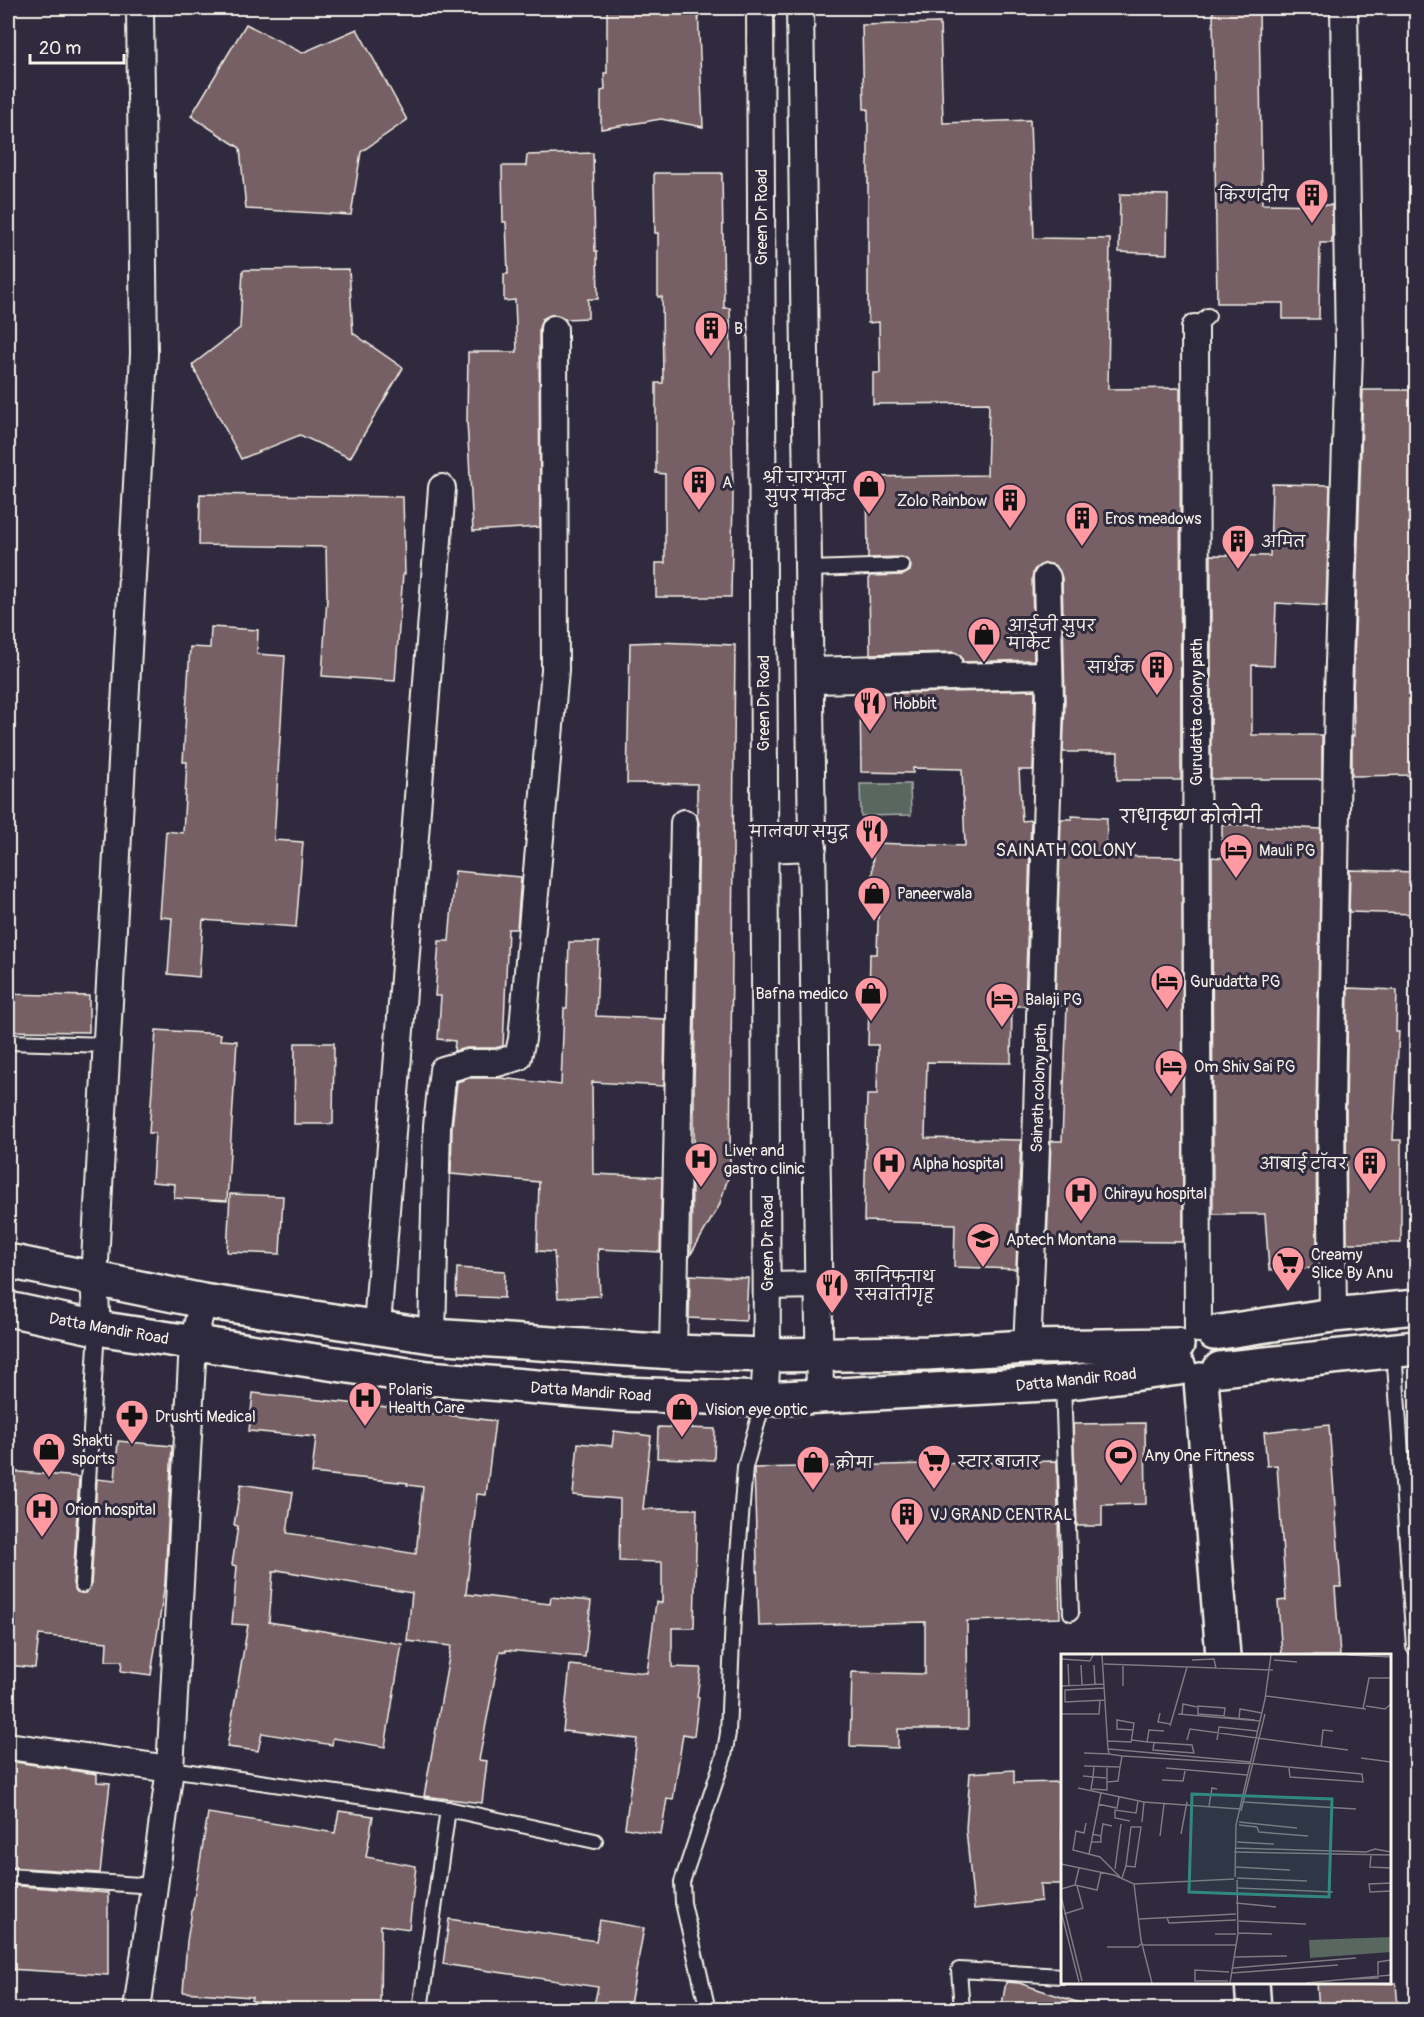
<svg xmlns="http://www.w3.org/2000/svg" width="1424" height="2017" font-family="Pangolin,'Playpen Sans Deva',sans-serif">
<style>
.green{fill:#586860;stroke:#a6aca4;stroke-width:1.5}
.building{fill:#776165;stroke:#f4f1e8;stroke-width:1.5}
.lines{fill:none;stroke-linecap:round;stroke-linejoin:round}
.lane-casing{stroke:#f4f1e8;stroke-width:18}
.street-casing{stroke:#f4f1e8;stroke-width:30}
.secondary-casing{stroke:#f4f1e8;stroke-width:38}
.lane{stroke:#2f2a3d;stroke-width:14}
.street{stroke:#2f2a3d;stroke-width:26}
.secondary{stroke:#2f2a3d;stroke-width:33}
.labels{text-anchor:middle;stroke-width:6;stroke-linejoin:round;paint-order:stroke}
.poi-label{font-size:16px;fill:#f4f1e8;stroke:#2f2a3d;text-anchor:start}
.street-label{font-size:16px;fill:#f4f1e8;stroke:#2f2a3d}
.neighbourhood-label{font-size:18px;fill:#f4f1e8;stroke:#2f2a3d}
.inset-road{fill:none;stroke:#7e7a81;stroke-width:1.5}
.view{fill:#318880;fill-opacity:0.15;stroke:#318880;stroke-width:3}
.inset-edge{fill:none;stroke:#f4f1e8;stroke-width:3}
</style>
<rect width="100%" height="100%" fill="#2f2a3d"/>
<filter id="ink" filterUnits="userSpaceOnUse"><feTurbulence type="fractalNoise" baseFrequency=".0167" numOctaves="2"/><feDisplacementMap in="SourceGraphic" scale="12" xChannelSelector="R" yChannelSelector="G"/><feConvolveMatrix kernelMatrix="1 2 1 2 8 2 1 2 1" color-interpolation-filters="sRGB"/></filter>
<g filter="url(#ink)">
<path class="green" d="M860,784h50l1,31 -50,1z"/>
<g class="building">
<path d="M607,8h91l5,119 -42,-8 -60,10v-38l4,-1 -1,-17h3z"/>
<path d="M1213,8h46l3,196 70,1v38h-12l-1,76h-36v-16h-66z"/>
<path d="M940,23l3,100 87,-3 4,118 76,1 -2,150 72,-1 1,392h-64l1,-28h-55l2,-51 -3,-123 -3,-8 -5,-5 -8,-2 -7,3 -5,4 -2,8 2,82 -71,2 -2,-6 -7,-4 -84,2 -1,-78 34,-1 7,-4 1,-5 -2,-5 -7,-4 -34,1 -1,-81 120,-2 2,-72 -116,1v-31h7l-1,-51 -11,1v-214h-4l-2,-84z"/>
<path d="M246,24l56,29 55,-24 50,91 -46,32 -10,63 -105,-6 -6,-61 -49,-32z"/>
<path d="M593,153l2,98h2l1,48h-10v19l-24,1 -11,-5 -11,5 -3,9 1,199 -67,4 -6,-110 1,-69h49l-2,-52 -11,1v-27h4l-2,-52h-3l-1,-56h24l1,-11z"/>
<path d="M654,173h68l2,135h6l3,188 -2,101h-75v-34h9v-89l-9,-1v-90h7l-1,-86h-4v-64h-3z"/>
<path d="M1120,194l48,1 -1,59 -48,-2z"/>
<path d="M349,269l4,64 50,35 -53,90 -50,-23 -59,24 -49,-94 48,-37 3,-58z"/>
<path d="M1363,390h53v385l-64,1v-40h2l-1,-43z"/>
<path d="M1272,484l58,1 -4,121 -50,-3 -2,63 -22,-1v70h70v44h-111v-224l59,1z"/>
<path d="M200,494l203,3 2,77h-2l-8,107 -73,-5 5,-78 -1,-51 -127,-2z"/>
<path d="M211,627l47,3 -1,24 28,2 -11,184 29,2 -7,85 -93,-7 -4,57 -31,-3 4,-56 -12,-1 6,-86 17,2 4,-71h-4l7,-115 20,1z"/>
<path d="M657,642l78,3 -5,516 -2,17 -9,28 -28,48 1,-75h2v-92l5,-264 -2,-7v-32l-70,-1 3,-140z"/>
<path d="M1035,690l-2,80h-14l3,51 9,-1 -6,186h-13l-1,57 -84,-1 -2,76 96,2 -5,129 -62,-2 1,-43 -91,-3 3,-126h10l1,-50h-10l2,-91h7l2,-65 -7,-1 1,-45 92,3 -3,-77 -49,-1v5l-52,-1 -1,-78z"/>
<path d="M1072,816l35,2 -1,38 76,1 1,385 -136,-1 4,-100h11l5,-136 -12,1 6,-187h11z"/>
<path d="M1222,824l99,5 -5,282 1,157 -48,2 -4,-56h-52l-1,-357 10,1z"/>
<path d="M1350,870l66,2v42l-67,-2z"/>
<path d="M455,871l66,6 -4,52h-9l-5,117 -8,2h-28l-13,3 1,-10 -17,-2 3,-43h-6l4,-55h10z"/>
<path d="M569,942h30l-3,74 69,3 -1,67 -72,-4 1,92 69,3 -2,75 -62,-3 2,47 -42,2 -4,-46 -17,-1 2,-69 -88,-8 1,-47 5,-45 12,-4h31l61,7 3,-77h3z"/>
<path d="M1348,988l49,2 -1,42h3l-6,108h8v103h-54l-1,-132z"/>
<path d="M8,994l81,2v36l-81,-1z"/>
<path d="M156,1030l65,4 -1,6 17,1 -10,160 -53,-3 1,-14 -23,-2 3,-49h-6z"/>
<path d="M295,1043h39l-1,81h-39z"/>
<path d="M230,1194l53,2 -3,58 -53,-2z"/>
<path d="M457,1268l48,3 -1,27 -48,-2z"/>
<path d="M690,1275l58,3 -2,43 -57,-3z"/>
<path d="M253,1393l153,16v1l89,11 -9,74 -9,-1 -11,100 84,10 1,-7 40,4 -6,56 -79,-7v2l-6,-1 -21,109 8,1 -5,42 -58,-7 27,-150 -44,-5 5,-48 -135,-23v2h-4l-4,50 133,22 -17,103 -52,-9 -1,7 -70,-12 -4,18 -31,-4 21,-122 -16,-1 5,-58 -5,-1 6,-39 -4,-1 7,-41 52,8 -6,41 129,21 7,-67 -16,-2 1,-2 -96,-10 4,-36 -67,-6z"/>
<path d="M1145,1423l1,81 -44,1v21h-25l-4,-102z"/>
<path d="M1329,1425l12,162h-6l5,69h-58l-4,-55 8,-1 -9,-135 -10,1 -3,-34z"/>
<path d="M658,1427l57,2 -1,31 -57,-2z"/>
<path d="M614,1431l37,5 -8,73h54l-3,119h-22v39l29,1 -4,29h2l-5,39 -11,-2 -10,66 -6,-1 -6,35 -36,-6 12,-89 -74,-8 7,-66 77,8 9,-71 6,1v-41l-43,-1 1,-62 -47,-4 5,-52 34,3z"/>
<path d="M118,1441l54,5 -7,137 -14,92 -30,-4 1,-10h-16l1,-19 -68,-7 -4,33 -27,-3v-38l3,-38h-3v-118l71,6 -6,107 4,8 8,1 6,-7 6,-107 18,2z"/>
<path d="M1057,1461l3,157 -93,3 1,108h-70v19l-48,-2 2,-74 73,2v-52l-166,4 -5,-158z"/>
<path d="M8,1761l89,13v8l13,1 -10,90 -92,-6z"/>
<path d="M1014,1770v13l48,-1v102h-22l1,17 -67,8 -8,-80 4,-56z"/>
<path d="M339,1811l34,5 -7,41 50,9 -7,63 -28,-4 -1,85h-52l-77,-9 1,-4 -69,-5 4,-51 21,-128 127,20z"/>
<path d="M8,1885l100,8v82l-100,-6z"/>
<path d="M449,1919l147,22 4,-21 44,8 -15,82h-36l5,-23 -155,-23z"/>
<path d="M1006,1982l13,1 67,22 -1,5h-84z"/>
<path d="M1317,1983h79l2,25 -79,2z"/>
</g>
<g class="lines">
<defs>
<g id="lane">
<path d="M1195,328l13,-12"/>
<path d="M809,569l93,-3"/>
<path d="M810,665l144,-4"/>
<path d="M8,1042l99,3"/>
<path d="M1394,1349l20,298"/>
<path d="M1063,1383l8,230"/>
<path d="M82,1585l15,-257"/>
<path d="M170,1769l278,40 147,32"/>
<path d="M8,1876l146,10"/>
<path d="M420,2010l28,-201"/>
<path d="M708,2010l-25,-107 -1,-21 42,-126 4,-23 5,-116 12,-150 19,-68"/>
<path d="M962,2010l-3,-40 103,6"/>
</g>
<g id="street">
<path d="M760,8l7,1347 -3,44"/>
<path d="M800,8l20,1388"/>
<path d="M1195,328l3,1001"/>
<path d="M811,680l238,-5"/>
<path d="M764,849l49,-2"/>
<path d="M767,1286l53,-1"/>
<path d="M1333,1315l-2,-204 7,-418 11,-341 -5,-344"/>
<path d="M377,1326l65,-838"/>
<path d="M97,1328l-3,-48 50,-926 -4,-346"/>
<path d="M432,1336l5,-210 6,-56 24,-7h30l21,-6 4,-18 33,-369 -1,-341"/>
<path d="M1027,1347l8,-171 15,-475 -3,-123"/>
<path d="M673,1352l11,-529"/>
<path d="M8,1746l162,23"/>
<path d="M137,2010l33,-241 23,-426 10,-42"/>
</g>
<g id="secondary">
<path d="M8,1261l195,40 229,35 241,16 94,3 160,-2 100,-6 150,-2"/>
<path d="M8,1309l89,19 331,50 195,16 141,5 56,-3 243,-13 116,-15"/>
<path d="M1214,1333l119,-18 83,-8"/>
<path d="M1220,1369l196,-21"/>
<path d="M1201,1380l22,276"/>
<path d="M1252,1982l2,28"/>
</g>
</defs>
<use href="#lane" class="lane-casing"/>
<use href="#street" class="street-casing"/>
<use href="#secondary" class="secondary-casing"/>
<use href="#lane" class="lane"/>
<use href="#street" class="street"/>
<use href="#secondary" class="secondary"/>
</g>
</g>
<defs>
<symbol id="building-pin" viewBox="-11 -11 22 30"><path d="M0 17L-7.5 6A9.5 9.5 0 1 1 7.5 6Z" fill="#ff9aa2" stroke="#2f2a3d"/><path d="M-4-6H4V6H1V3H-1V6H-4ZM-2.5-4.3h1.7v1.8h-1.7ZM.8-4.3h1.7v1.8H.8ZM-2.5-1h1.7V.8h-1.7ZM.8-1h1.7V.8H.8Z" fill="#111"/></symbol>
<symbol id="shop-pin" viewBox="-11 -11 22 30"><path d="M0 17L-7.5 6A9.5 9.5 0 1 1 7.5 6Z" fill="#ff9aa2" stroke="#2f2a3d"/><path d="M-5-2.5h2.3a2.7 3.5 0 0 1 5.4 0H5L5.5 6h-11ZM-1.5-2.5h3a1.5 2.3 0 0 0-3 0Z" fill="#111"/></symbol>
<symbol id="restaurant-pin" viewBox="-11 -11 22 30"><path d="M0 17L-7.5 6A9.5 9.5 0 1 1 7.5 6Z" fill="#ff9aa2" stroke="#2f2a3d"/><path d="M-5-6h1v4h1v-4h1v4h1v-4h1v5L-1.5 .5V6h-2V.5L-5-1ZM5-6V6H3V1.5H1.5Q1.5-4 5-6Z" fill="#111"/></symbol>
<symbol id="hotel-pin" viewBox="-11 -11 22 30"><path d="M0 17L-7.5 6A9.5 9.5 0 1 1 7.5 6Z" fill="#ff9aa2" stroke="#2f2a3d"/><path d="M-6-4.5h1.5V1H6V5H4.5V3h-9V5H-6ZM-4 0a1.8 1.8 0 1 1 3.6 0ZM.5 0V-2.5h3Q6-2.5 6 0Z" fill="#111"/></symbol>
<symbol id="hospital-pin" viewBox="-11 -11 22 30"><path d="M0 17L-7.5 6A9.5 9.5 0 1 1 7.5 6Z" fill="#ff9aa2" stroke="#2f2a3d"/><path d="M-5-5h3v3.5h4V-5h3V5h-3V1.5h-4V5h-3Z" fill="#111"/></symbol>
<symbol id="school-pin" viewBox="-11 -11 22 30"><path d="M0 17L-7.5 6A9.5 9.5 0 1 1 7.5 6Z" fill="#ff9aa2" stroke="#2f2a3d"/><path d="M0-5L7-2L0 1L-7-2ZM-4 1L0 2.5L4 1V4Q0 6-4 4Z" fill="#111"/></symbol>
<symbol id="supermarket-pin" viewBox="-11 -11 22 30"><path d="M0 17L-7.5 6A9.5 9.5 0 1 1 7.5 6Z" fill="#ff9aa2" stroke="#2f2a3d"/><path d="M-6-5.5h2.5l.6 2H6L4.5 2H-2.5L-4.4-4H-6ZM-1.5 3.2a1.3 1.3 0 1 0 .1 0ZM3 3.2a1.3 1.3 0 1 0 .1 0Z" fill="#111"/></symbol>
<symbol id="pharmacy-pin" viewBox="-11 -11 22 30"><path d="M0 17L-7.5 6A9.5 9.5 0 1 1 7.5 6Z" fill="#ff9aa2" stroke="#2f2a3d"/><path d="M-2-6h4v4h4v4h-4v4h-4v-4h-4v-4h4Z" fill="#111"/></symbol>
<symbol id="stadium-pin" viewBox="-11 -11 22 30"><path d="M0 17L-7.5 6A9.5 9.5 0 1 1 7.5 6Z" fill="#ff9aa2" stroke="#2f2a3d"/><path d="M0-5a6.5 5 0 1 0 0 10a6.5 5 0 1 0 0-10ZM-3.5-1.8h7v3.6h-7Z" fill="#111"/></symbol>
</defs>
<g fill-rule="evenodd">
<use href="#building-pin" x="1293" y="176" width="38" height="52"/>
<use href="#building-pin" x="692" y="309" width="38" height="52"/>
<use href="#building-pin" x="680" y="463" width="38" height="52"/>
<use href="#shop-pin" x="850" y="467" width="38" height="52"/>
<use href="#building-pin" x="991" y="481" width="38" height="52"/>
<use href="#building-pin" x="1063" y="499" width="38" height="52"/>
<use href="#building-pin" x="1219" y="522" width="38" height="52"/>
<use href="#shop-pin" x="965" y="615" width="38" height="52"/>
<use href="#building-pin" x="1138" y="648" width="38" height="52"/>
<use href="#restaurant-pin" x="851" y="684" width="38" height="52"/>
<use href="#restaurant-pin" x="853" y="812" width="38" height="52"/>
<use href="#hotel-pin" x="1217" y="831" width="38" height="52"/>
<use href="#shop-pin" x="855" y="874" width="38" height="52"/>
<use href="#hotel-pin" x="1148" y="962" width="38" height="52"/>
<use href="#shop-pin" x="852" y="974" width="38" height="52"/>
<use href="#hotel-pin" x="983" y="980" width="38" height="52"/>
<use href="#hotel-pin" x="1152" y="1047" width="38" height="52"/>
<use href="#hospital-pin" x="682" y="1140" width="38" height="52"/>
<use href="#hospital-pin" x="870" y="1144" width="38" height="52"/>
<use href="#building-pin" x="1351" y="1144" width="38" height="52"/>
<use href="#hospital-pin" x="1062" y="1174" width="38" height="52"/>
<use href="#school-pin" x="964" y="1220" width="38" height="52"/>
<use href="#supermarket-pin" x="1269" y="1244" width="38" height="52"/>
<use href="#restaurant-pin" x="813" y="1266" width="38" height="52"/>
<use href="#hospital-pin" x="346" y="1379" width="38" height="52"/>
<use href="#shop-pin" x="663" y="1390" width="38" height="52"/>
<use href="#pharmacy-pin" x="113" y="1397" width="38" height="52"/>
<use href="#shop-pin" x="30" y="1430" width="38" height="52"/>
<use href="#stadium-pin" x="1102" y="1436" width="38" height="52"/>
<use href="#supermarket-pin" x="915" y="1442" width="38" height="52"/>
<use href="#shop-pin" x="794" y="1443" width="38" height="52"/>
<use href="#hospital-pin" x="23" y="1490" width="38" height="52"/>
<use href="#building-pin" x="888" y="1495" width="38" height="52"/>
</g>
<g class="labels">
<g class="poi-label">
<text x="1289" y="201" text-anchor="end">किरणदीप</text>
<text x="734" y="334">B</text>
<text x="846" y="483" text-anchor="end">श्री चारभुजा<tspan x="846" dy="18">सुपर मार्केट</tspan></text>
<text x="722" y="488">A</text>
<text x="987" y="506" text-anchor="end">Zolo Rainbow</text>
<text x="1105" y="524">Eros meadows</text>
<text x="1261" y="547">अमित</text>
<text x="1007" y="631">आईजी सुपर<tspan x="1007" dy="18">मार्केट</tspan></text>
<text x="1134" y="673" text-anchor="end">सार्थक</text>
<text x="893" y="709">Hobbit</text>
<text x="849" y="837" text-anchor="end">मालवण समुद्र</text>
<text x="1259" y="856">Mauli PG</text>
<text x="897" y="899">Paneerwala</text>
<text x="1190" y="987">Gurudatta PG</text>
<text x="848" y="999" text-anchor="end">Bafna medico</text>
<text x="1025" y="1005">Balaji PG</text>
<text x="1194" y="1072">Om Shiv Sai PG</text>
<text x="724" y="1156">Liver and<tspan x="724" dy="18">gastro clinic</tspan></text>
<text x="912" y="1169">Alpha hospital</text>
<text x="1347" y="1169" text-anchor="end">आबाई टॉवर</text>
<text x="1104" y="1199">Chirayu hospital</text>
<text x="1006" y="1245">Aptech Montana</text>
<text x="1311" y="1260">Creamy<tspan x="1311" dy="18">Slice By Anu</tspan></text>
<text x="855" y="1282">कानिफनाथ<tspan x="855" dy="18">रसवांतीगृह</tspan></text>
<text x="388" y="1395">Polaris<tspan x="388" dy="18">Health Care</tspan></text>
<text x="705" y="1415">Vision eye optic</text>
<text x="155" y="1422">Drushti Medical</text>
<text x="72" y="1446">Shakti<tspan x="72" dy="18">sports</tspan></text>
<text x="1144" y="1461">Any One Fitness</text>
<text x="957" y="1467">स्टार बाजार</text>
<text x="836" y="1468">क्रोमा</text>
<text x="65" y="1515">Orion hospital</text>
<text x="930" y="1520">VJ GRAND CENTRAL</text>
</g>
<g class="street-label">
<text transform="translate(761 217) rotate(-90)" y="6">Green Dr Road</text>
<text transform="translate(763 703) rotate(-90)" y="6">Green Dr Road</text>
<text transform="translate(1196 712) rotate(-90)" y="6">Gurudatta colony path</text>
<text transform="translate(1038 1088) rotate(-88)" y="6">Sainath colony path</text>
<text transform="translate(767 1243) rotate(-90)" y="6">Green Dr Road</text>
<text transform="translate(109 1328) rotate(10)" y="6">Datta Mandir Road</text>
<text transform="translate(1076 1379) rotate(-6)" y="6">Datta Mandir Road</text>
<text transform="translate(591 1391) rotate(4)" y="6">Datta Mandir Road</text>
</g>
<g class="neighbourhood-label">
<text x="1191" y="823">राधाकृष्ण कोलोनी</text>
<text x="1066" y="856">SAINATH COLONY</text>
</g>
</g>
<g transform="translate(1061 1654)">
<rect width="330" height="330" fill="#2f2a3d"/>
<path d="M330,283v15l-81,6 -1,-18z" fill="#586860"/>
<path class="inset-road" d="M41,1l6,94M287,1l43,2M0,5l29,2 3,-6M131,6l22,-1 2,9M213,6l23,2M7,10l1,22M43,10l169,6M20,11l1,20M33,11l1,19M0,32l43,-2M62,32v-20M43,34l-39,2v12l40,-2M205,42l100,13M137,52l27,2 -1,8 -26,-2zM305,52l19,3 6,-5M302,55l6,-31h22M99,59l-2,9 13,2M0,60h38l1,-14M117,60l82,7M121,60l1,-10 14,3M163,63l31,3M178,64l1,-9 22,4M109,72l17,-59M71,86l15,2 2,-12 15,1M126,86l3,-11 158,21M156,86l2,-13 38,4M47,87l23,1 2,-12 -16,-1v-9l17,3 -1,7M86,88l45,3 2,8 -41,-3 1,-7M260,94l2,-18 10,1M47,95l1,5 13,2 134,8 106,10 1,8 -73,-5 -1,-9M48,95l142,13M23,99l25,1M300,104l30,4M23,112l36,1 2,-11M46,113v15l11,-1 2,-14M105,114l81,7M22,122l10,1 1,-11M45,124l-13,-1 -2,12 16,1v-8M101,126l21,1 2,-10M17,134l66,14 96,7M183,148l112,7M37,150l19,4 2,-11M148,152l3,-18 5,1M180,157l24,-97M69,167l-15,-3v-8l21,3 2,-12M81,168l2,-20M178,168l58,6M25,169l-2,10 -8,-2 -3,19 27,7 20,20M178,171l18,2 2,5 49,4M120,180l6,-32M40,182l2,-12 9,2M99,182l4,-32M30,188h10v-6l-9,-2M176,188l37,2M174,194l131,4 9,-3 16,3M173,198l157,3M28,200l12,-61M310,201l-1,12 21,1M0,210l53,11 20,9 100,-5M175,213l54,3M54,215l6,-45M174,223l1,-52 29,-126 6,-44M61,224l4,-12 9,1 6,-40h-10l-5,39M176,224l70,3M330,229l-22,1 1,8 21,-1M73,230l7,56 11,43M14,231l22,5 4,-18M177,234l95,4M0,235l14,-4 4,-17M0,242l21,85M175,249l40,4M0,257l18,71M3,260l19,-6 -6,-22M106,264l2,5 67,-3M78,265l97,-5M178,267l67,3M177,279l34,1M154,280h21M81,291h94M46,293h31l4,-4M174,303l52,-1M172,314l123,-10M171,319l106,-8M317,321v-13l13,-2M291,325l27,-1M167,327h-33v-11l34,2M169,329l8,-50 -1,-53M245,329l85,-8"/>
<path class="view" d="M131,140l140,5 -3,98 -140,-5z"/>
<rect width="330" height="330" class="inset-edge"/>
</g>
<rect width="1424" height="2017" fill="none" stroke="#2f2a3d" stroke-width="30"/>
<rect x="15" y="15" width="1394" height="1987" fill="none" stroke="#f4f1e8" stroke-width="2" filter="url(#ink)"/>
<path d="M30 54v9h94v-9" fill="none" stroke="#f4f1e8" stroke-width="3"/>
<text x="39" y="54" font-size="18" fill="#f4f1e8" stroke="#2f2a3d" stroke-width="4.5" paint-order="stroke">20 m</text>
</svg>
